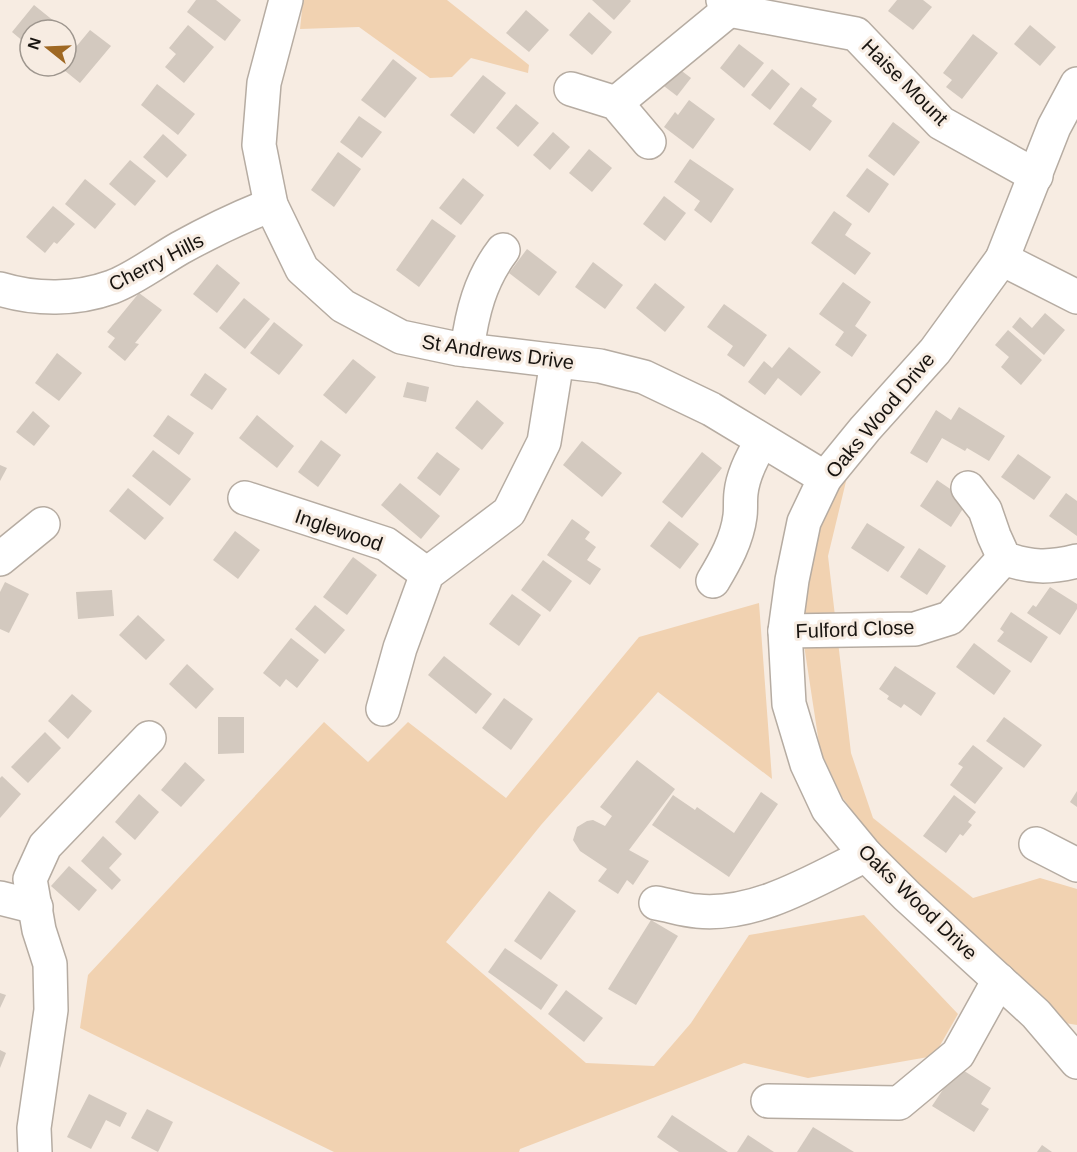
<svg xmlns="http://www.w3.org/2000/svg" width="1077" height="1152" font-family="Helvetica,sans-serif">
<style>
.green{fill:#f1d2b1}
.building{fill:#d3c9bf}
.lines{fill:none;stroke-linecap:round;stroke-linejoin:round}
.minor-casing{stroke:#b6aca2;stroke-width:36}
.minor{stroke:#fff;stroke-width:33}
.labels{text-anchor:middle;stroke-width:6;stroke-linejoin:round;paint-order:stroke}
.street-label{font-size:20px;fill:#181410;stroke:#f7ece2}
</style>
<rect width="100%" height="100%" fill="#f7ece2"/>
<g class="green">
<path d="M303,0h144l82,65 -1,8 -57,-15 -19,19 -22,1 -71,-51 -59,2z"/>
<path d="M849,469l-21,87 23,197 22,65 100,80 67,-20 37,11v136l-12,-2 -187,-177 -36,-49 -22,-47 -16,-105 1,-78 30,-86z"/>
<path d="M759,603l13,176 -114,-87 -117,133 -95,117 140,121 68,3 37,-43 58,-88 115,-20 94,99 -24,42 -126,22 -64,-15 -224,86 -1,3h-185l-254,-124 8,-53 236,-253 44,40 40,-40 98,76 133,-161z"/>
</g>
<g class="building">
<path d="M196,0h20l25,20 -16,21 -38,-29z"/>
<path d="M592,0h38l1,1 -17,19z"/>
<path d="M897,0h26l9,7 -19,23 -25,-19z"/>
<path d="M34,5l26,21 -3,4h-27v17l-18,-15z"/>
<path d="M526,10l23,20 -20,22 -23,-19z"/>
<path d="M589,12l23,20 -20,23 -23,-20z"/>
<path d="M188,25l26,22 -30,36 -19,-16 11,-13 -7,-6z"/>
<path d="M1030,25l26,22 -16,19 -26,-22z"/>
<path d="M90,30l21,16 -31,37 -21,-17h7v-7z"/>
<path d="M973,34l25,19 -36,46 -16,-12 6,-7 -9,-7z"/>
<path d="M739,44l25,19 -20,25 -24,-20z"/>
<path d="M393,59l24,19 -32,40 -24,-18z"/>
<path d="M670,62l21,16 -14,18 -21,-16z"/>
<path d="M772,69l18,15 -20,26 -19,-15z"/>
<path d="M483,75l23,18 -32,41 -24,-19z"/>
<path d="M157,84l38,30 -17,21 -37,-30z"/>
<path d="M801,87l16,12 -5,7 20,15 -22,30 -37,-27z"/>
<path d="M689,100l26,19 -22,30 -29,-22 11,-15 3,3z"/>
<path d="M516,104l23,19 -21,24 -22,-19z"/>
<path d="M359,116l23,16 -20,26 -22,-16z"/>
<path d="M893,122l27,20 -26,34 -26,-20z"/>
<path d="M553,132l17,15 -20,23 -17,-15z"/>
<path d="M163,134l24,21 -20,23 -24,-21z"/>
<path d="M589,149l23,19 -20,24 -23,-19z"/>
<path d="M338,152l23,17 -27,38 -23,-17z"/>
<path d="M690,159l44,30 -23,34 -17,-13 6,-9 -26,-19z"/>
<path d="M130,160l26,21 -21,25 -26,-22z"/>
<path d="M867,168l22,16 -20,29 -23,-17z"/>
<path d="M463,178l21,17 -23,30 -22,-17z"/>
<path d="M85,179l31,25 -21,25 -30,-25z"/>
<path d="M664,196l22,17 -21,28 -22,-17z"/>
<path d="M53,206l22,18 -18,20 -3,-2 -9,11 -19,-16z"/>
<path d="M834,211l18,13 -7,11 26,18 -16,22 -44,-32z"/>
<path d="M432,219l24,17 -37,51 -23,-17z"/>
<path d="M527,249l30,23 -18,24 -30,-23z"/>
<path d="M593,262l30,23 -18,24 -30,-22z"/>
<path d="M217,264l23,19 -23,30 -24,-19z"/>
<path d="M843,282l28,20 -16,24 12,9 -15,22 -17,-12 9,-13 -25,-18z"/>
<path d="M655,283l30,24 -20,25 -29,-24z"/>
<path d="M139,293l23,17 -27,33 4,1 -14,17 -17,-14 7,-9 -8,-6z"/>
<path d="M244,298l26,21 -25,30 -26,-21z"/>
<path d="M724,304l43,31 -23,32 -17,-12 6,-9 -26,-19z"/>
<path d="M1045,313l20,17 -21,25 -32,-28 8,-10 12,11z"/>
<path d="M274,322l29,23 -24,30 -29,-22z"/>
<path d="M1008,330l34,30 -21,25 -20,-18 8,-10 -14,-12z"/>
<path d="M789,347l32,25 -20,24 -23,-18 -13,17 -17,-13 16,-21 8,7z"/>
<path d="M57,353l25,20 -23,28 -24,-18z"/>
<path d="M353,359l23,18 -30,37 -23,-19z"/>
<path d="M205,373l22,16 -15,21 -22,-15z"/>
<path d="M407,382l22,5 -3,15 -23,-5z"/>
<path d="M477,400l27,23 -22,27 -27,-22z"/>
<path d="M959,407l46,29 -16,25 -22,-13 -2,3 -23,-13 -15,25 -17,-10 26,-43 15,10z"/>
<path d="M33,411l17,15 -16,20 -18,-14z"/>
<path d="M168,415l26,18 -15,22 -26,-19z"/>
<path d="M257,415l37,31 -17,22 -38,-30z"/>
<path d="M321,440l20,15 -23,32 -20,-15z"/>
<path d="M582,441l40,32 -20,24 -39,-32z"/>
<path d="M153,450l38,29 -21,27 -38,-30z"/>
<path d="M437,452l23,17 -20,27 -23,-18z"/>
<path d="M702,452l20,16 -40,50 -20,-16z"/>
<path d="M1018,454l33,23 -17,23 -33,-23z"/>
<path d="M0,465l7,3 -7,13z"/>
<path d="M937,480l31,21 -17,26 -31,-21z"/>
<path d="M400,483l40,33 -19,23 -40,-34z"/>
<path d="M128,488l36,30 -19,22 -36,-29z"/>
<path d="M1066,493l11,8v35l-28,-20z"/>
<path d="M572,519l18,13 -5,7 11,8 -9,13 14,9 -11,16 -43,-30z"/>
<path d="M669,521l30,23 -19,25 -30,-23z"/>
<path d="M867,523l38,24 -17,25 -37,-24z"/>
<path d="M235,531l25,19 -22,29 -25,-19z"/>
<path d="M919,548l27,18 -19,29 -27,-18z"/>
<path d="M353,557l24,18 -30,40 -24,-18z"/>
<path d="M543,560l29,21 -22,31 -29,-22z"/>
<path d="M5,582l24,12 -20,39 -9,-4v-37z"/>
<path d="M1050,587l27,17v5l-17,26 -33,-22 6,-8 3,2z"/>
<path d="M112,590l2,26 -36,3 -2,-27z"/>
<path d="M512,594l29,21 -22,31 -30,-22z"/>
<path d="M315,605l30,25 -20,24 -30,-25z"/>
<path d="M1011,612l37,25 -17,26 -34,-22 7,-9 -4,-3z"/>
<path d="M138,615l27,25 -19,20 -27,-25z"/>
<path d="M291,638l28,22 -22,28 -11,-9 -6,8 -17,-14z"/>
<path d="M974,643l37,28 -17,24 -38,-28z"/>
<path d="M444,656l48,38 -16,20 -48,-39z"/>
<path d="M187,664l27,25 -18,20 -27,-25z"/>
<path d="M895,666l41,27 -15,23 -17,-12 -3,4 -14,-9 2,-3 -10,-7z"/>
<path d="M72,694l20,17 -24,28 -20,-18z"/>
<path d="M504,698l29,21 -22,31 -29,-22z"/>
<path d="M218,717h26v36l-26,1z"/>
<path d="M1004,717l38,28 -18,23 -38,-27z"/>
<path d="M45,732l16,16 -33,35 -17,-16z"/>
<path d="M973,745l30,23 -28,36 -25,-19 13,-18 -5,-3z"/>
<path d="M637,760l38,29 -46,61 20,11 -16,24 -6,-5 -9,14 -20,-13 9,-12 -27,-18 -7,-11 4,-13 10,-6 6,-1 12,6 7,-10 -12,-9z"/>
<path d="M185,762l20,18 -24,27 -20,-17z"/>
<path d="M2,776l19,18 -21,24v-40z"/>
<path d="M1077,791v16l-7,-5z"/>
<path d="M761,792l17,12 -49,73 -77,-52 21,-30 22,15 2,-3 37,26z"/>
<path d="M139,794l20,18 -24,28 -20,-18z"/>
<path d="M954,795l22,17 -8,10 4,3 -9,11 -3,-2 -14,19 -23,-17z"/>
<path d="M103,836l19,18 -13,14 12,12 -9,10 -31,-29z"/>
<path d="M69,866l28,24 -18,21 -28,-25z"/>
<path d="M549,891l27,20 -35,49 -27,-19z"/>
<path d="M651,920l27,16 -42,69 -28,-16z"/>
<path d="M505,948l53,37 -17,25 -53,-38z"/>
<path d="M566,990l37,28 -19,24 -36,-28z"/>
<path d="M0,993l6,2 -6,13z"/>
<path d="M0,1050l6,3 -6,15z"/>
<path d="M958,1067l33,21 -10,16 8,5 -15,23 -42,-26z"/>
<path d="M89,1094l38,19 -7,14 -14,-7 -15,29 -24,-12z"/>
<path d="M147,1109l26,13 -15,30 -27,-14z"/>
<path d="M672,1115l56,37h-49l-22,-15z"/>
<path d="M813,1127l41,25h-57z"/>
<path d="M748,1135l26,17h-37z"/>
<path d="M1042,1145l10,7h-15z"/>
</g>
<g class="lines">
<defs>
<g id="minor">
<path d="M286,0l-22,83 -5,62 12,60 31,64 41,37 58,31 57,12 142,17 44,11 67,32 114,69"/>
<path d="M723,0l6,10 127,24 85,89 95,53"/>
<path d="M1077,84l-23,43 -52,132 -67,92 -70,78 -40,49 -21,44 -12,58 -7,51 4,73 18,60 21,45 38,46 41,41 129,118 41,48"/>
<path d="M571,89l45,14 33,39"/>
<path d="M616,103l113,-93"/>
<path d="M1002,259l75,38"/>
<path d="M0,289c36,11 76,11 112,-2 22,-8 47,-27 68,-39 29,-16 60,-31 91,-43"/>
<path d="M467,350c5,-37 13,-70 36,-100"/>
<path d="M968,488l17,22 9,26 10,22c26,10 46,10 73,3"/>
<path d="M245,498l141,46 41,30"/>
<path d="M0,559l43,-35"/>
<path d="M713,581c12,-20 24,-41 27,-65 1,-7 0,-15 1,-23 2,-19 11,-36 21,-52"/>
<path d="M785,631l130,-2 35,-11 54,-60"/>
<path d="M383,709l17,-61 27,-74 82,-62 35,-70 13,-81"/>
<path d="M1036,844l41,21"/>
<path d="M0,898l36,9"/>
<path d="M656,903c13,2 27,7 41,8 59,6 118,-31 169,-56"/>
<path d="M768,1101l131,2 59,-49 41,-74"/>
<path d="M35,1152l-1,-24 17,-118 -1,-46 -11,-34 -9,-51 15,-33 104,-108"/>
</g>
</defs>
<use href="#minor" class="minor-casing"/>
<use href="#minor" class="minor"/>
</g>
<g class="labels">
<g class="street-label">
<text transform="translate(905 82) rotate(45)" y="7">Haise Mount</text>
<text transform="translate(156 262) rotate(-27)" y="7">Cherry Hills</text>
<text transform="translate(498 352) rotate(8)" y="7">St Andrews Drive</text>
<text transform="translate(880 415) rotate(-50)" y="7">Oaks Wood Drive</text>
<text transform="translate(339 530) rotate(19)" y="7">Inglewood</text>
<text transform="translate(855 629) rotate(-2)" y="7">Fulford Close</text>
<text transform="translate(918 902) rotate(44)" y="7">Oaks Wood Drive</text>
</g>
</g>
<g transform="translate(48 48) rotate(288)"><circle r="28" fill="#f7ece2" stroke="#9e968e" stroke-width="1.5"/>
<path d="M0-4.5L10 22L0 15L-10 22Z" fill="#9f6823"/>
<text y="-9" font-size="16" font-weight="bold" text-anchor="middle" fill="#181410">N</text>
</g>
</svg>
